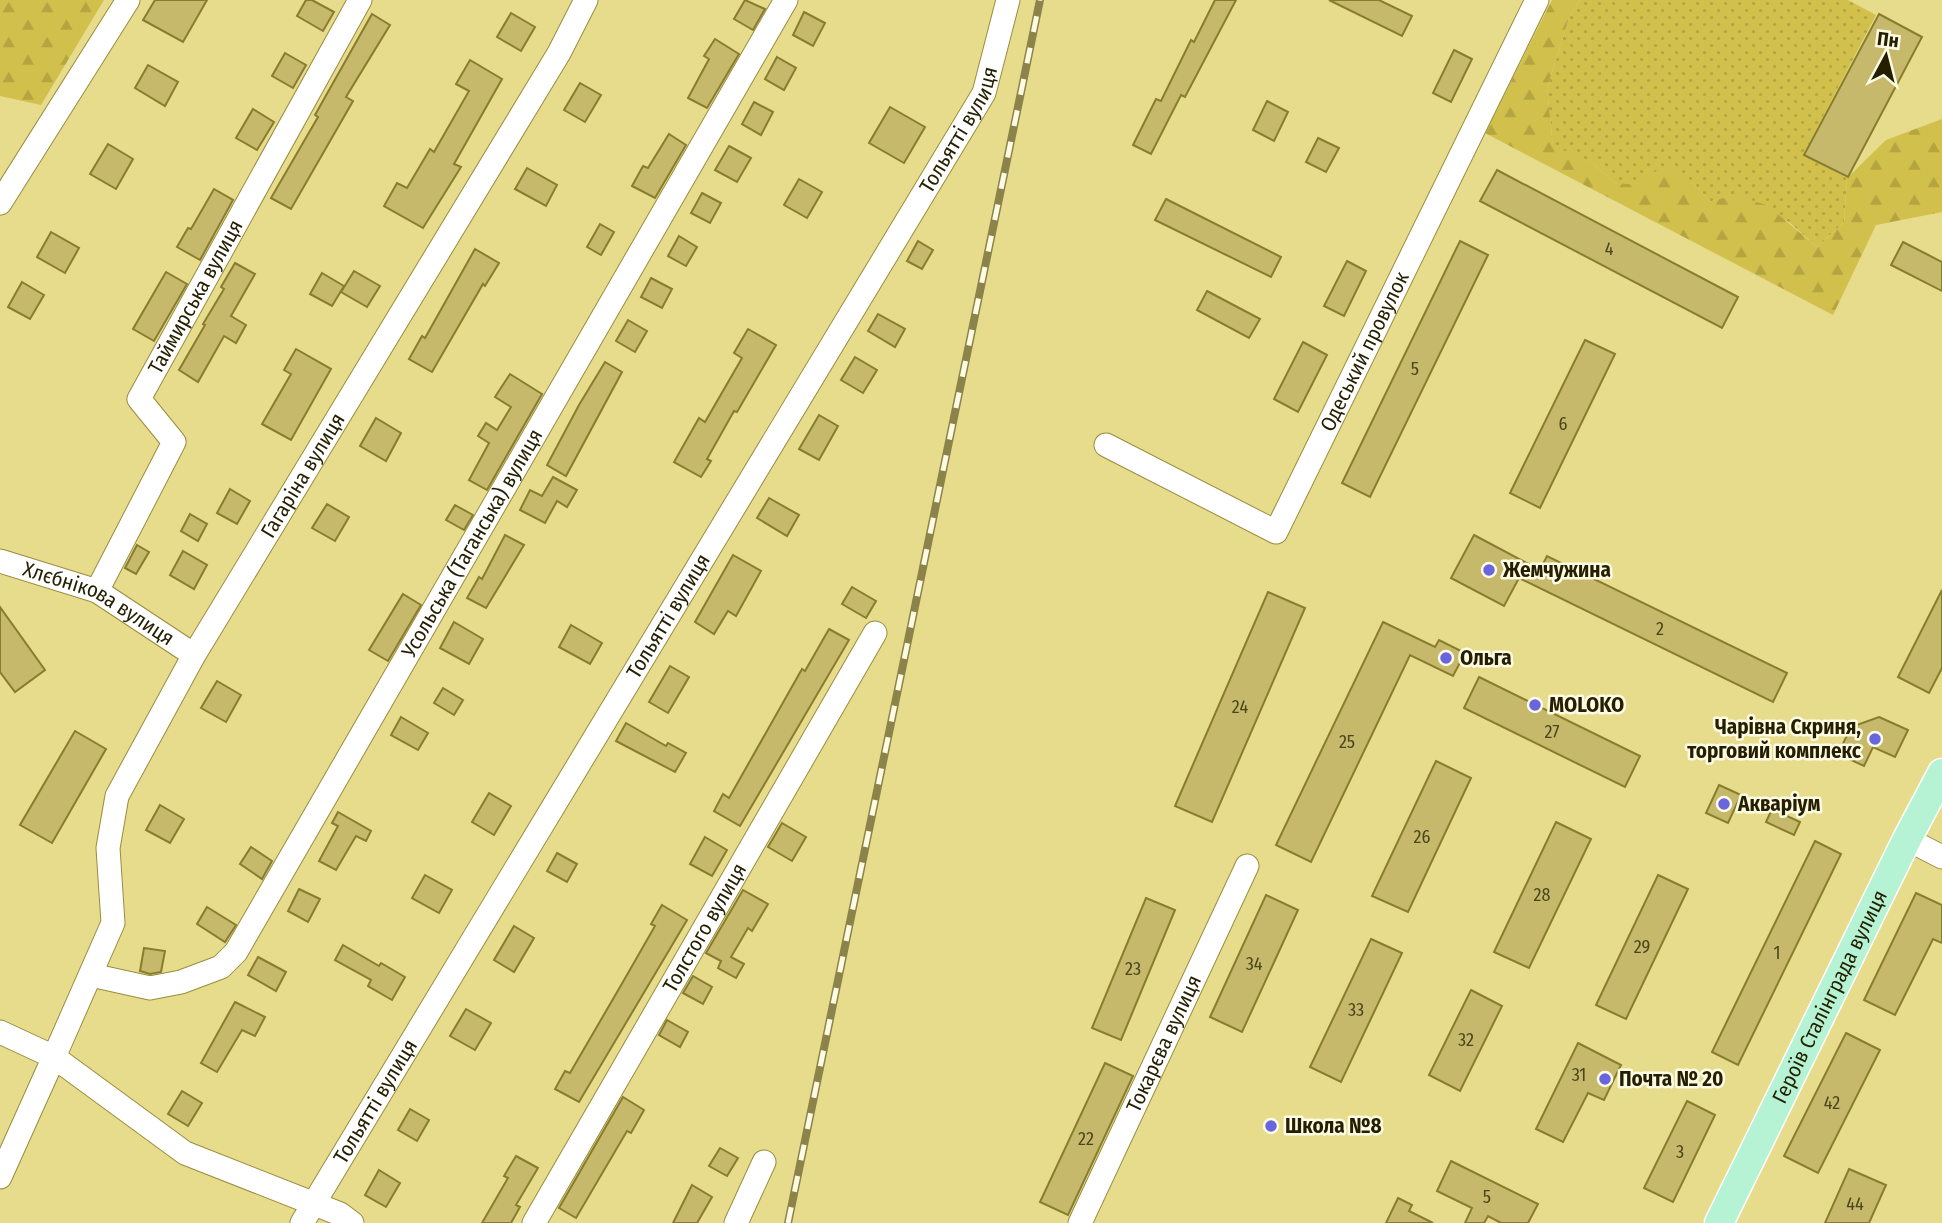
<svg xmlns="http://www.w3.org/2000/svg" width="1942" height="1223" font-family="'Fira Sans Condensed',sans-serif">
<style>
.grass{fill:url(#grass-dots)}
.forest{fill:url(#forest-firs)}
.building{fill:#c6b96c;stroke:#887c2d;stroke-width:2}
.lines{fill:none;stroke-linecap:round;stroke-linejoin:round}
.minor-casing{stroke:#998d3f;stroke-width:25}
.major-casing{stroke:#fff;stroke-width:31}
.minor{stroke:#fff;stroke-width:23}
.major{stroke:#b6f3d4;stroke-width:28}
.rail-casing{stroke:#8c834a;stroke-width:8}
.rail{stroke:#fefbe4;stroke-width:5;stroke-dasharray:16;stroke-linecap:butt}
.poi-dot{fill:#6865de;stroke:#fefbe4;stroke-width:2.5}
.labels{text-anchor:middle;stroke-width:5;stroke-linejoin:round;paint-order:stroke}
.number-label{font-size:18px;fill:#4c461b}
.street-label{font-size:21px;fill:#241f00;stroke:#fefbe4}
.poi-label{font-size:21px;font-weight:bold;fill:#241f00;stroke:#fefbe4;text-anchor:start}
</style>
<defs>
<pattern id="grass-dots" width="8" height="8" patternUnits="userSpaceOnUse" patternTransform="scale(1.75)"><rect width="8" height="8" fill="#d2c04c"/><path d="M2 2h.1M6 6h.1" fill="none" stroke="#b4a541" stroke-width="1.8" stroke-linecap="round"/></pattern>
<pattern id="forest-firs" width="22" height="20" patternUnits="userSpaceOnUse" patternTransform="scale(1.75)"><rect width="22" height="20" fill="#d2c04c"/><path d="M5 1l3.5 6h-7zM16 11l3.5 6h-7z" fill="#b4a541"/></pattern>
</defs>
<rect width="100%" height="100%" fill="#e7db8c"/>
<path class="grass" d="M1580,0h268l28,15 -73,140 44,23 -3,44 -27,25 -28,-25 -57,-27 -22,7 -19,-22 -58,6 -20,-4 -20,-19 -40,-16 -6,-59 22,-70z"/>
<g class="forest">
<path d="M0,0h104l-63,105 -41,-9z"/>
<path d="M1552,0h28l-11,18 -22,70 6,58 40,17 20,19 20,3 30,-18 28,13 19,22 22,-7 35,10 50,42 27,-25 3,-44 39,-38 56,-21v93l-66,13 -43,90 -348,-182z"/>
</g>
<g class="building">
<path d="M155,0h52l-24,42 -40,-22z"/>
<path d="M306,0h6l22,12 -11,19 -26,-15z"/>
<path d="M745,0l20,9 -12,21 -19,-11z"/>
<path d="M1215,0h21l-51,97 -4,-2 -30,59 -18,-9 23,-46 5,2 30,-61 3,2z"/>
<path d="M1329,0h50l33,16 -10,20z"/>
<path d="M804,12l21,11 -12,23 -20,-11z"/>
<path d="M511,13l24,14 -14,24 -24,-14z"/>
<path d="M372,14l18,11 -44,72 7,4 -62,108 -20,-11 47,-81 -3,-2z"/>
<path d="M1879,14l43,23 -74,140 -44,-22z"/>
<path d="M715,39l24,15 -32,54 -19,-10 21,-39 -5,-3z"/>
<path d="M1454,50l18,9 -21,43 -18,-9z"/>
<path d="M285,53l21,12 -13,23 -21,-12z"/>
<path d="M777,57l19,11 -12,22 -19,-11z"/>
<path d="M470,60l32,19 -48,85 7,3 -38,61 -39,-22 13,-23 10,5 23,-39 4,3 35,-61 -13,-7z"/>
<path d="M148,65l30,17 -13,24 -30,-18z"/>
<path d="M580,83l21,12 -16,27 -21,-12z"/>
<path d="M1267,101l21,11 -14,29 -21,-11z"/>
<path d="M754,102l19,10 -12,23 -19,-11z"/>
<path d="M890,107l35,20 -21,36 -35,-20z"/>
<path d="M253,109l21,13 -17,28 -21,-12z"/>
<path d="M669,134l17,11 -31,53 -23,-12 11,-20 5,2z"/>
<path d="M1318,138l21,10 -13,24 -20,-10z"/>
<path d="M108,144l25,15 -17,30 -26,-15z"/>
<path d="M729,146l22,12 -14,24 -22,-12z"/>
<path d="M527,168l30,17 -11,21 -31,-17z"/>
<path d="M1497,170l241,127 -16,31 -242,-127z"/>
<path d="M799,179l23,13 -15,26 -23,-13z"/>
<path d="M214,189l19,11 -33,60 -23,-13 11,-19 3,1z"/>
<path d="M702,193l19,10 -11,20 -19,-10z"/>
<path d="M1166,199l115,58 -10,20 -116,-57z"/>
<path d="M600,224l14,8 -13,23 -14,-8z"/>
<path d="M51,232l28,16 -14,25 -28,-16z"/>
<path d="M679,236l18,11 -11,19 -18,-10z"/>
<path d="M918,241l15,9 -11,19 -15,-8z"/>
<path d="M1460,241l28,14 -118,242 -28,-14z"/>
<path d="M1903,242l39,20v29l-51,-26z"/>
<path d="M475,249l24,14 -14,23 -2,-2 -51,88 -23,-13 13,-23 3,2z"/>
<path d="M1347,261l19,10 -22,45 -20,-10z"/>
<path d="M235,263l20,11 -24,42 15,9 -10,18 -12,-7 -26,46 -19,-12 26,-45 -2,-1 21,-35 -3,-2z"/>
<path d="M354,271l26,15 -13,21 -26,-15z"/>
<path d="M166,272l21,12 -33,57 -21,-12z"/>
<path d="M322,273l22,13 -12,20 -22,-12z"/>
<path d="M651,278l21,11 -10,19 -21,-11z"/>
<path d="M22,282l22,13 -14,24 -22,-12z"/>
<path d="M1207,291l53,28 -11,19 -52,-28z"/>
<path d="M878,314l27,15 -10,18 -27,-16z"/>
<path d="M628,320l19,11 -12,21 -19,-11z"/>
<path d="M748,329l28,16 -39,67 -3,-1 -27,48 4,2 -10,16 -27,-15 25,-44 6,4 37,-64 -8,-5z"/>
<path d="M1585,340l30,14 -75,154 -30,-15z"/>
<path d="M1303,342l24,13 -29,57 -24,-13z"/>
<path d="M296,349l35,20 -40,71 -29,-16 29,-50 -7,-4z"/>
<path d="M855,357l22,13 -14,23 -22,-13z"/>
<path d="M605,362l17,10 -56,104 -19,-11 32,-60z"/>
<path d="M510,374l32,20 -55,96 -18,-10 20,-37 -11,-7 8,-13 11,7 14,-23 -16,-10z"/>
<path d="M819,415l19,11 -19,34 -20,-11z"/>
<path d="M376,418l25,15 -15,28 -26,-15z"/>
<path d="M553,477l24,13 -10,17 -10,-6 -12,22 -25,-13 10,-20 12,6z"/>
<path d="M230,489l20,12 -13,23 -20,-11z"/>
<path d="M769,498l30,17 -12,21 -30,-18z"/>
<path d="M327,504l22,13 -14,24 -23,-13z"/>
<path d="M455,505l18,10 -9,15 -18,-10z"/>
<path d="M190,514l17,10 -9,17 -17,-10z"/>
<path d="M505,535l19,10 -38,63 -19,-10 12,-21 3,2z"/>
<path d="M1474,535l66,35 7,-14 240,117 -14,29 -254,-124 -15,28 -53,-28z"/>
<path d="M137,545l12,7 -13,22 -11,-6z"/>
<path d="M183,551l24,14 -13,24 -24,-14z"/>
<path d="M733,555l28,16 -25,45 -8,-5 -14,23 -19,-12z"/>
<path d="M852,587l24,14 -10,17 -24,-14z"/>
<path d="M1942,590v78l-13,25 -31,-16z"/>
<path d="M1268,592l37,16 -93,214 -37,-16z"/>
<path d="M403,594l18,11 -33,56 -19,-11z"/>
<path d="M0,607l45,63 -30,22 -15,-20z"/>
<path d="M454,622l29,17 -14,25 -29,-16z"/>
<path d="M1383,622l52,25 4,-7 26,13 -12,23 -43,-21 -99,207 -35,-17z"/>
<path d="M571,625l31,18 -12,21 -31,-17z"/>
<path d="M829,629l20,11 -109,186 -26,-15 9,-17 6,4 73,-129 3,2z"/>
<path d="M670,666l19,11 -21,36 -19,-11z"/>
<path d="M1479,677l161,79 -15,31 -161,-79z"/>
<path d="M217,681l24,14 -15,27 -25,-14z"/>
<path d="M443,688l20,12 -9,15 -20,-12z"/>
<path d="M401,717l27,16 -10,17 -27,-15z"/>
<path d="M1879,717l29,13 -13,27 -22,-10 -9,19 -26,-12 13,-27z"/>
<path d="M626,723l40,23 2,-3 18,10 -11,19 -59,-31z"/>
<path d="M75,731l31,18 -54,94 -32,-18z"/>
<path d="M1436,761l35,17 -63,134 -36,-16z"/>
<path d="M1719,785l22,10 -13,28 -22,-10z"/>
<path d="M489,793l22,13 -17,29 -22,-13z"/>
<path d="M160,805l24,14 -14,24 -24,-13z"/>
<path d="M1772,809l28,13 -6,13 -28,-13z"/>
<path d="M338,812l33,19 -5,10 -10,-5 -20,34 -17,-9 19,-35 -6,-3z"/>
<path d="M1556,822l35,17 -62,129 -35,-16z"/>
<path d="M782,823l24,14 -14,24 -24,-14z"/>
<path d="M705,837l22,13 -15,26 -22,-12z"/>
<path d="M1815,841l26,13 -103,211 -26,-13z"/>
<path d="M251,847l21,14 -10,18 -22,-15z"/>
<path d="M557,853l20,11 -10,18 -20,-11z"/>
<path d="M425,875l27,15 -13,23 -27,-15z"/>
<path d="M1658,875l30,14 -62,130 -30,-14z"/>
<path d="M299,889l21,10 -12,23 -20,-11z"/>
<path d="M743,890l25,14 -16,27 -4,-3 -17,29 13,7 -8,14 -18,-10 3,-7 -15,-8z"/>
<path d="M1916,893l26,12v38l-9,-4 -38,76 -31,-15z"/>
<path d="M1266,895l32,15 -56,122 -32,-15z"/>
<path d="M1146,898l29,12 -54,130 -29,-12z"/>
<path d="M662,905l25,15 -108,182 -24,-13 10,-18 5,2 50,-86 35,-61 -4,-2z"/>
<path d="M207,907l29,18 -11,17 -28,-18z"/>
<path d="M514,926l20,12 -20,34 -20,-12z"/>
<path d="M1371,939l31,14 -61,129 -31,-15z"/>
<path d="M343,945l36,21 2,-3 24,14 -13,23 -24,-14 3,-6 -36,-20z"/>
<path d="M144,948l21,3 -4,21 -11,2 -10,-3z"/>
<path d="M258,957l28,15 -10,19 -28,-16z"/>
<path d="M693,976l19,11 -9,17 -20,-11z"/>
<path d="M1471,990l31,16 -42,85 -31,-16z"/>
<path d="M235,1002l30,15 -10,19 -13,-6 -25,42 -16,-9z"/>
<path d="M466,1009l25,14 -16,27 -25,-14z"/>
<path d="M667,1020l21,12 -8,15 -21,-12z"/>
<path d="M1846,1033l34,17 -62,123 -34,-17z"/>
<path d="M1578,1043l43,22 -17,35 -16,-7 -25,49 -27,-13z"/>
<path d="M1105,1063l28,13 -65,139 -28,-13z"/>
<path d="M182,1091l20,12 -14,23 -20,-12z"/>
<path d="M623,1097l21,13 -13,23 -4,-2 -51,87 -17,-10z"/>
<path d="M1687,1101l28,14 -42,87 -29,-14z"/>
<path d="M410,1109l19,11 -12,21 -19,-11z"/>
<path d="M720,1148l18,10 -11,18 -18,-10z"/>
<path d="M516,1156l22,12 -22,37 4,2 -9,16h-29l26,-45 -4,-2z"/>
<path d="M1451,1161l87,43 -10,19h-27l-13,-7 -4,7h-19l7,-15 -35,-17z"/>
<path d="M1849,1169l37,16 -17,38h-44z"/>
<path d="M379,1170l21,13 -14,24 -21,-12z"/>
<path d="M692,1185l20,12 -15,26h-24z"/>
<path d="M1398,1198l14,7 -3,6 24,12h-47z"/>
</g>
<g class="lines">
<defs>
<g id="minor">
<path d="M0,203l128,-203"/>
<path id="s1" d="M1106,445l170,87 261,-532"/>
<path id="s2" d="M0,561l97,30 97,64"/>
<path id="s3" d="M97,591l77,-149 -35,-43 221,-399"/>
<path d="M1907,839l35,18"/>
<path id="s4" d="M91,975l59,13 31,-6 40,-15 15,-15 550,-952"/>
<path d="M0,1032l54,25 -54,120"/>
<path id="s5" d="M302,1223l682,-1130 24,-93"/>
<path id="s6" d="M352,1223l-12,-9 -155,-61 -131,-96 59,-134 -5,-75 9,-52 77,-141 365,-602 27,-53"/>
<path id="s7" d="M534,1223l341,-590"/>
<path d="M736,1223l28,-61"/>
<path id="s8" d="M1080,1223l167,-357"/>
</g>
<g id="major">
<path id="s9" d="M1719,1223l188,-384 35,-66"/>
</g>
</defs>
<use href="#minor" class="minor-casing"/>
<use href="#major" class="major-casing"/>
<use href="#minor" class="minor"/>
<use href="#major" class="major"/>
<defs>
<path id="rail" d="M788,1223l252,-1223"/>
</defs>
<use href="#rail" class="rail-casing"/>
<use href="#rail" class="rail"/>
</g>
<g class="poi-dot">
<circle cx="1489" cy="570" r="7"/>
<circle cx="1446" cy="658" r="7"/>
<circle cx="1535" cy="705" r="7"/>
<circle cx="1875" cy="739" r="7"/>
<circle cx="1724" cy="804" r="7"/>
<circle cx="1605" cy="1079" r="7"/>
<circle cx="1271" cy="1126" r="7"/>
</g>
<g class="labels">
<g class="number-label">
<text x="1609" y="255">4</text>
<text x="1415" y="375">5</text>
<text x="1563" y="430">6</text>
<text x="1660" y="635">2</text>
<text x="1240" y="713">24</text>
<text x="1552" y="738">27</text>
<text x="1347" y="748">25</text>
<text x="1422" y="843">26</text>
<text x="1542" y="901">28</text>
<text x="1642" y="953">29</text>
<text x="1777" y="959">1</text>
<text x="1254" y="970">34</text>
<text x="1133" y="975">23</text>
<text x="1356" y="1016">33</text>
<text x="1466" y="1046">32</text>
<text x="1579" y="1081">31</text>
<text x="1832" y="1109">42</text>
<text x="1086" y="1145">22</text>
<text x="1680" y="1158">3</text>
<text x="1487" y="1203">5</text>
<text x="1855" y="1210">44</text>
</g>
<g class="street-label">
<text dy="7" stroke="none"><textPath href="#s5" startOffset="1276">Тольятті вулиця</textPath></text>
<text dy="7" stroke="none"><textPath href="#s3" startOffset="340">Таймирська вулиця</textPath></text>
<text dy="7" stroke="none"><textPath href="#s1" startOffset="392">Одеський провулок</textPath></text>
<text dy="7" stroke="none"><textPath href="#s6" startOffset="989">Гагаріна вулиця</textPath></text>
<text dy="7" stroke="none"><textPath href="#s4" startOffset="628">Усольська (Таганська) вулиця</textPath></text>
<text dy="7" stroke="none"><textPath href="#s2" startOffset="108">Хлєбнікова вулиця</textPath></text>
<text dy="7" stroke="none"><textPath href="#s5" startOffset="709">Тольятті вулиця</textPath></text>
<text dy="7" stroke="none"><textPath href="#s7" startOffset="341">Толстого вулиця</textPath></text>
<text dy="7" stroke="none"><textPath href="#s9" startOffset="252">Героїв Сталінграда вулиця</textPath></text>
<text dy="7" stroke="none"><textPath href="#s8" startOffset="198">Токарєва вулиця</textPath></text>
<text dy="7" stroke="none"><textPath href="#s5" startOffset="142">Тольятті вулиця</textPath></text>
</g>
<g class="poi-label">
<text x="1503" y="577">Жемчужина</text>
<text x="1460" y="665">Ольга</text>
<text x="1549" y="712">MOLOKO</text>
<text x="1861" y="734" text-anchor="end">Чарівна Скриня,<tspan x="1861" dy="24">торговий комплекс</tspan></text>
<text x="1738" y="811">Акваріум</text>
<text x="1619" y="1086">Почта № 20</text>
<text x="1285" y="1133">Школа №8</text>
</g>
</g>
<g transform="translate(1886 56) rotate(7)" stroke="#fefbe4" stroke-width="5" paint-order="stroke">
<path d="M0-5L12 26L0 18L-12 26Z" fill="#241f00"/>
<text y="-10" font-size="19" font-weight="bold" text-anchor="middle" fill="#241f00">Пн</text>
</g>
</svg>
